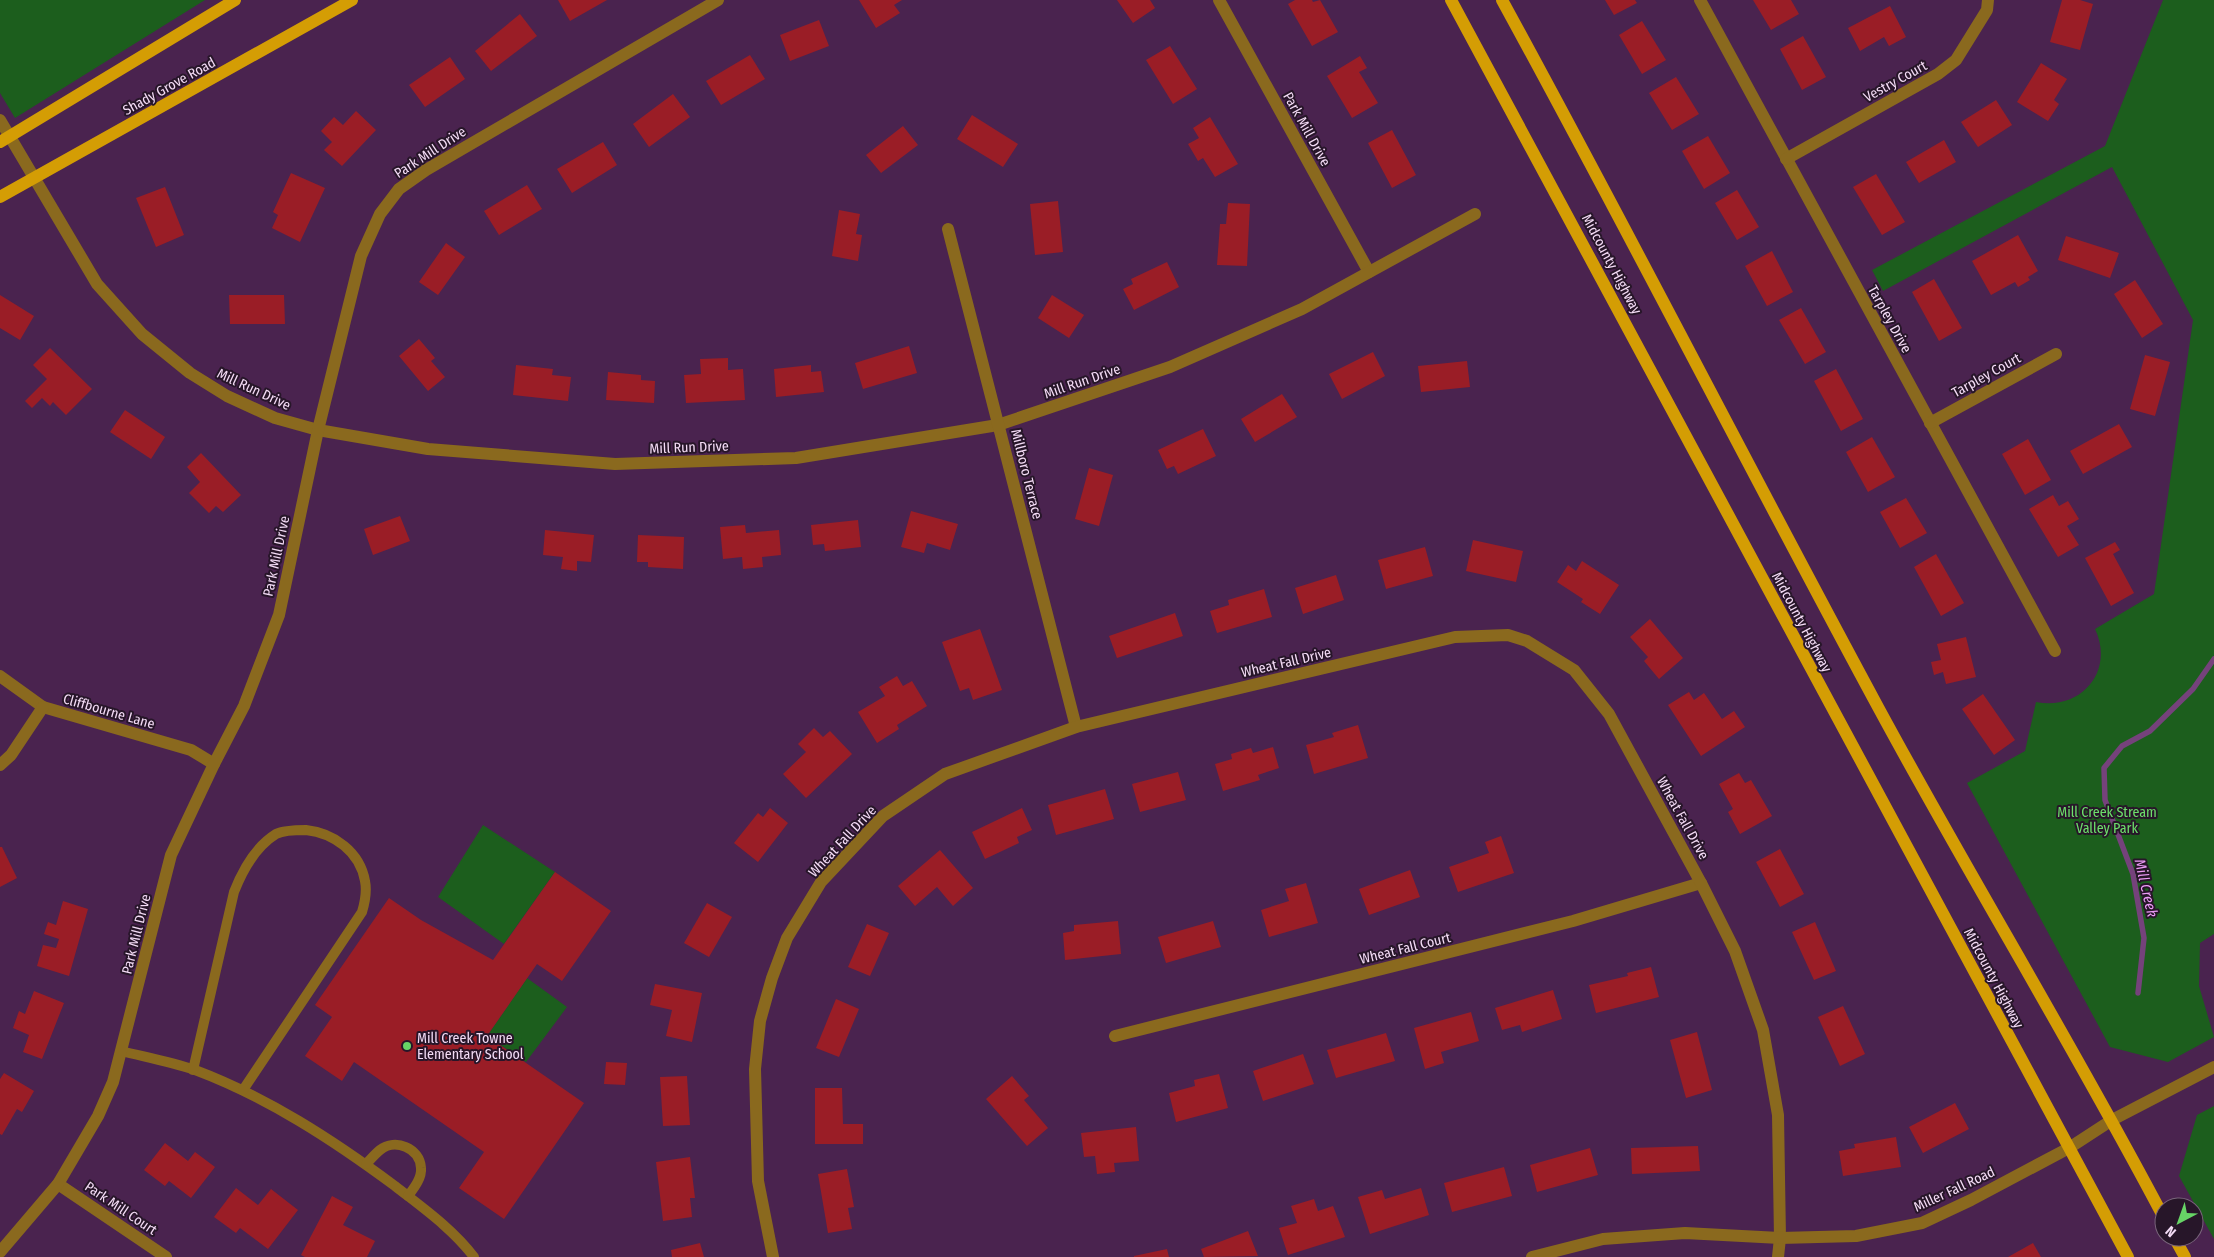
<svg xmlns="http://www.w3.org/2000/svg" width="2214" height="1257" font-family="'Fira Sans Condensed',sans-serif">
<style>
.green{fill:#1c5e1d}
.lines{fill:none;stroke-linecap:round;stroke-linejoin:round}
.stream{stroke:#75427b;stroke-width:5.5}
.building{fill:#9a1d26}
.service{stroke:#8a691e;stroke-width:10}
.minor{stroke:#8a691e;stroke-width:12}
.primary{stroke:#d49d04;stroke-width:12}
.poi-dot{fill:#67d466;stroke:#271629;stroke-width:2}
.labels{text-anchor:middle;stroke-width:4;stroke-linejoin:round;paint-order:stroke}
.street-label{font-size:14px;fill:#f4dcf6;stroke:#271629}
.park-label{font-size:14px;fill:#6de06b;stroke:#271629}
.poi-label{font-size:14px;fill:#f4dcf6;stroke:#271629;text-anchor:start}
.water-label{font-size:15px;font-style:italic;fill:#ed9bf6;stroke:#271629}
</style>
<rect width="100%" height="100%" fill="#4a234f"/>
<g class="green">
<path d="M0,0h205l-190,118 -15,-25z"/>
<path d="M2163,0h51v934l-14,9 -1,43 15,51 -46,25 -58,-15 -143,-264 58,-32 11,-49c45,9 79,-31 59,-73l59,-35 39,-274 -81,-153 -229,124 -11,-21 233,-124z"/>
<path d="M483,825l72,47 -51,72 -66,-47z"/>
<path d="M527,978l40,29 -41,55 -39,-26z"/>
<path d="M2214,1106v133l-35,-63 18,-61z"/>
</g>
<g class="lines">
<path class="stream" d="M2138,993l6,-55 -11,-64 -28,-74 -1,-32 18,-22 28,-15 43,-42 21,-30"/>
</g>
<g class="building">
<path d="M558,0h49l-37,21z"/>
<path d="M859,0h43l-8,5 6,8 -24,15z"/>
<path d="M1117,0h33l5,8 -22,15z"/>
<path d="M1295,0h17l1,2 7,-2 18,32 -26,14 -24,-42z"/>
<path d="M1605,0h30l2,3 -23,12z"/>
<path d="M1753,0h38l8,14 -28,16z"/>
<path d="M2062,0h18l13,4 -13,46 -30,-8z"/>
<path d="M1890,6l16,31 -17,9 -5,-9 -24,14 -12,-23z"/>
<path d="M520,14l17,22 -46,35 -16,-20z"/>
<path d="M819,20l10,26 -39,15 -10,-26z"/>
<path d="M1642,21l24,39 -24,14 -23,-39z"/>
<path d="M1803,36l23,41 -24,13 -22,-41z"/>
<path d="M1170,46l27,43 -24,15 -27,-44z"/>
<path d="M750,55l15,24 -44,26 -15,-24z"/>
<path d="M1360,56l7,12 -8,4 19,31 -26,15 -25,-42z"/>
<path d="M450,57l15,22 -40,28 -16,-22z"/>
<path d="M2041,63l26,16 -13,21 5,4 -11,17 -31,-19z"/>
<path d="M1676,77l23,37 -27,16 -23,-37z"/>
<path d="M673,94l17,23 -41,30 -16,-23z"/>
<path d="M1996,100l16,25 -34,22 -17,-25z"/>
<path d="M356,111l20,19 -34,36 -18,-16 8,-8 -11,-11 13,-14 9,8z"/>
<path d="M972,115l46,29 -15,23 -46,-28z"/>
<path d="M1210,117l28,47 -23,13 -12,-19 -5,3 -10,-17 11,-6 -6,-10z"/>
<path d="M903,126l15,19 -37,28 -15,-18z"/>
<path d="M1392,130l24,45 -24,13 -24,-45z"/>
<path d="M1708,136l22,37 -26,16 -22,-38z"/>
<path d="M1944,140l12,22 -37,21 -13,-21z"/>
<path d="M603,142l14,23 -45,28 -15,-24z"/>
<path d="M291,173l34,15 -25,54 -28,-14 6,-13 -5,-3z"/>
<path d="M1876,174l29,48 -23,13 -29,-48z"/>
<path d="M527,185l15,24 -43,26 -15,-24z"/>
<path d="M165,187l19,48 -28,12 -20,-49z"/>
<path d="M1737,190l22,37 -22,13 -22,-37z"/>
<path d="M1058,201l5,51 -28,3 -5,-51z"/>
<path d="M1228,203l22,1 -3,62 -30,-1 3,-41h6z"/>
<path d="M839,210l21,4 -4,20 6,1 -4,26 -26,-5z"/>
<path d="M2018,235l20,36 -10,6 2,3 -12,7 -3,-5 -24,13 -19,-34z"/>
<path d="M2066,236l53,17 -9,25 -52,-18z"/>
<path d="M446,243l19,14 -27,38 -19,-13z"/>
<path d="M1772,251l21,41 -26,14 -22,-40z"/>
<path d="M1167,262l12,25 -45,23 -11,-21 10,-5 -2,-5z"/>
<path d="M1934,279l28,49 -23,13 -27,-49z"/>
<path d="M2135,280l28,44 -21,14 -28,-44z"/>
<path d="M0,295l34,21 -14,24 -20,-12z"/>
<path d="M229,295h55l1,29h-55z"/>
<path d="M1052,295l32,20 -15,23 -31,-20z"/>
<path d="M1801,308l25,44 -21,12 -26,-44z"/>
<path d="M419,339l16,19 -4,3 14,16 -17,14 -29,-35z"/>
<path d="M909,346l8,27 -54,16 -8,-26z"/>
<path d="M50,348l42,41 -26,26 -13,-13 -3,4 -8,-8 -10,10 -7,-7 22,-22 -14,-14z"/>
<path d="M1373,352l12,24 -43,23 -13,-25z"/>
<path d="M2145,355l25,7 -15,54 -25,-7z"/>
<path d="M728,358v12l15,-1 2,31 -59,3 -2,-28 17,-1 -1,-15z"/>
<path d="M1467,361l3,26 -49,5 -3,-26z"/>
<path d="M516,365l37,4 -1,6 19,2 -3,24 -55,-6z"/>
<path d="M811,365v7l10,-1 3,21 -48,5 -2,-28z"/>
<path d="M1836,369l27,50 -22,12 -27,-50z"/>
<path d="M608,372l33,3v5l14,1 -1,22 -48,-3z"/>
<path d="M1282,394l15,23 -42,25 -14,-23z"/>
<path d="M125,410l40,27 -14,22 -41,-27z"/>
<path d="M2119,424l13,23 -49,27 -13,-23z"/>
<path d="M1203,429l13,27 -38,18 -4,-8 -7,3 -9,-19z"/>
<path d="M1872,437l23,40 -27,15 -22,-40z"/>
<path d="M2028,439l23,41 -26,15 -23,-41z"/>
<path d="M201,453l40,42 -18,17 -7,-6 -7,7 -20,-20 11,-11 -13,-15z"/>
<path d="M1089,468l24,7 -14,51 -24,-7z"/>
<path d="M2053,495l6,11 9,-5 11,18 -12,7 12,19 -21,12 -29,-48z"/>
<path d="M1906,498l21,35 -27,15 -20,-36z"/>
<path d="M911,511l47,13 -8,26 -23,-7 -3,10 -23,-6z"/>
<path d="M400,516l10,25 -37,14 -9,-26z"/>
<path d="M858,520l3,27 -36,4 -1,-7 -11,1 -2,-20z"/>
<path d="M745,525l1,8 33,-3 2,25 -19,2 1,10 -20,2 -1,-12 -19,2 -3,-32z"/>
<path d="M545,530l49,5 -3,27 -14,-1v10l-16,-2 2,-12 -20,-2z"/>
<path d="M638,535l46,2 -1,32 -35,-2v-5h-11z"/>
<path d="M1473,540l50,11 -7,31 -50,-11z"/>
<path d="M2115,542l5,8 -7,4 21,39 -23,13 -26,-48z"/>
<path d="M1425,547l8,29 -47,13 -8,-29z"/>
<path d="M1936,554l28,49 -23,13 -27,-49z"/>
<path d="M1582,561l37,24 -19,29 -19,-12 2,-3 -26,-17 11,-17 8,6z"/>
<path d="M1336,575l8,25 -41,14 -8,-26z"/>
<path d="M1264,589l8,28 -55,16 -7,-22 19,-6 -1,-5z"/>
<path d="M1175,613l8,23 -66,22 -8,-22z"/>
<path d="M1650,619l33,39 -24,21 -15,-18 4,-4 -18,-20z"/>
<path d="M980,629l22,61 -29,10 -4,-12 -9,3 -18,-49z"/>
<path d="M1966,637l10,40 -30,7 -3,-12 -9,3 -3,-13 10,-2 -4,-16z"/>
<path d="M897,676l6,10 9,-5 15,25 -30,19 2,4 -22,14 -19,-31 27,-16 -6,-9z"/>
<path d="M1689,692l5,8 10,-7 18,26 12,-8 11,16 -44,29 -33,-51z"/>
<path d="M1983,694l32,46 -21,15 -32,-46z"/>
<path d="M1358,725l10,33 -54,16 -8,-29 28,-8 -2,-4z"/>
<path d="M814,728l9,9 7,-6 22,23 -46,44 -23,-24 23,-22 -8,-8z"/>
<path d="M1273,747l6,21 -21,7 2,5 -37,11 -8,-27 17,-5 -1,-5 20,-6 2,5z"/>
<path d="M1178,772l8,28 -46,12 -8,-28z"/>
<path d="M1739,773l6,10 6,-3 21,36 -32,18 -12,-22 5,-3 -14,-25z"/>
<path d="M1105,789l9,30 -58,16 -8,-30z"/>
<path d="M770,808l18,15 -30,39 -24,-19 24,-30 5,4z"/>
<path d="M1022,808l10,22 -15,7 2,6 -34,16 -13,-27z"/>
<path d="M1501,836l13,37 -56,19 -9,-25 40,-14 -4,-11z"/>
<path d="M0,847h2l15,31 -17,9z"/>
<path d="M1780,849l24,45 -24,13 -24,-45z"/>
<path d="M940,850l33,38 -20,18 -16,-19 -22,19 -17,-20z"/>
<path d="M1410,870l10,27 -51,18 -10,-26z"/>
<path d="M555,872l56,39 -49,70 -25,-17 -50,72 97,67 -80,116 -45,-31 25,-36 -130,-90 -12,19 -37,-25 27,-39 -17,-12 74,-107 32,22 72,40z"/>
<path d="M1306,883l12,40 -49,14 -8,-27 28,-9 -4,-12z"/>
<path d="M63,901l25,8 -19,67 -32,-10 6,-21 13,3 3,-9 -15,-5 4,-12 8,3z"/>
<path d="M707,903l25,14 -23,40 -25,-14z"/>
<path d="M1118,921l3,33 -56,6 -2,-27 11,-2v-6z"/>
<path d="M1213,921l8,26 -55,16 -8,-26z"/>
<path d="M1815,922l21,49 -22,9 -22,-48z"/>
<path d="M867,924l22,9 -19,43 -22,-9z"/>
<path d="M1651,967l8,30 -63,16 -7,-28 39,-9 -1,-3z"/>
<path d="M655,984l47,9 -10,49 -26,-6 6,-26 -22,-5z"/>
<path d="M1553,990l9,29 -40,13 -2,-7 -18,5 -7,-22z"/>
<path d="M34,991l30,12 -22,56 -19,-7 6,-17 -16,-7 6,-17 6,3z"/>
<path d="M836,999l23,10 -20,48 -23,-9z"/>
<path d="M1843,1006l22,48 -25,12 -22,-49z"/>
<path d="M1471,1012l8,29 -38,11 3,11 -19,6 -11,-41z"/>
<path d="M1697,1032l15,58 -26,8 -16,-58z"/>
<path d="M1386,1033l9,28 -59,17 -9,-28z"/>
<path d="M1303,1054l11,30 -51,17 -10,-30z"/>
<path d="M606,1062l21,1 -2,22 -21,-1z"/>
<path d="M4,1073l30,18 -12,21 -5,-3 -15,26 -2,-1v-55z"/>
<path d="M1219,1074l9,34 -52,14 -7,-29 26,-7 -1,-6z"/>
<path d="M687,1076l3,49 -27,1 -3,-49z"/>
<path d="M1012,1076l17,20 -5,4 24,28 -21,18 -41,-47z"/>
<path d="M815,1088h27l1,36h20v20h-48z"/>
<path d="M1955,1103l14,26 -46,24 -14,-26z"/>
<path d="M1136,1127l3,34 -25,2 1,9 -18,2 -2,-18 -11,1 -3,-24z"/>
<path d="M1896,1137l5,30 -58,9 -4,-25 16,-3 -1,-4z"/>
<path d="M165,1143l23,18 7,-9 20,15 -24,31 -22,-17 -4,5 -21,-16z"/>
<path d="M1698,1146l2,25 -68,3 -1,-26z"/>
<path d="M1590,1148l8,27 -61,17 -7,-27z"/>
<path d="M690,1157l5,41h-5l2,19 -29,4 -7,-59z"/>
<path d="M1504,1167l8,29 -60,16 -8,-29z"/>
<path d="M847,1169l7,38 -6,1 4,21 -24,4 -10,-59z"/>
<path d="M236,1188l22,17 13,-16 27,21 -30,39 -28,-21 -4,5 -22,-16z"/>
<path d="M1421,1188l8,27 -59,19 -12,-37 24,-7 3,9z"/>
<path d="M332,1196l21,11 -10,18 32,16 -8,16h-62l-4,-2z"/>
<path d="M1314,1199l4,12 15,-5 12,31 -57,18 -9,-27 18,-5 -6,-17z"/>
<path d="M1248,1231l10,25 -54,1 -3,-8z"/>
<path d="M700,1243l4,14h-32l-1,-7z"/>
<path d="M2033,1243l8,14h-33z"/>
<path d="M1167,1249l2,8h-35v-1z"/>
</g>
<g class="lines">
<g class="service">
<path d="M121,1051c24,6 50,11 74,19 72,27 138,70 200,116 28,22 58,43 79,71"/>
<path d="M193,1070l41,-178c9,-23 21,-45 42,-58 8,-4 22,-4 30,-4 28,3 54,22 59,51 2,10 0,21 -3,31l-119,178"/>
<path d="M366,1164c4,-4 9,-10 14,-14 15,-12 40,-2 41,18 1,10 -7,20 -13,28"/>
</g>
<g class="minor">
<path d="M1219,0l150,272"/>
<path d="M1700,0l355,651"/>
<path d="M0,120l97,164 45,50 48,39 37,23 48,22 43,12 110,19 187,15 181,-6 202,-33 172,-58 132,-58 173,-95"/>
<path d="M1786,159l152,-85 18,-14 31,-50 1,-10"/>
<path d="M948,229l128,498"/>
<path d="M1930,423l126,-69"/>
<path d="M0,676l43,31 148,43 23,14"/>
<path d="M0,765l11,-10 32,-48"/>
<path d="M1115,1036l458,-115 128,-38"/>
<path d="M58,1184l108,73"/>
<path d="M0,1252l58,-68 40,-68 15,-34 58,-227 43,-91 30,-58 35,-91 39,-185 43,-174 19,-42 19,-25 27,-19 292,-170"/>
<path d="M773,1257l-15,-76 -3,-112 5,-48 12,-43 15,-40 34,-56 62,-66 62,-42 131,-47 379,-90 53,-2 19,6 47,29 35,44 92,169 34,68 28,79 15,85 2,123 -2,19"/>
<path d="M1532,1257l71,-18 82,-6 95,5 76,-2 66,-13 49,-23 98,-52 43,-28 102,-53"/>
</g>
<g class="primary">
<path d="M1451,0l677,1257"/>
<path d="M1502,0c128,234 249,472 376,707 93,172 195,338 286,511"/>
<path d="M0,142l235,-142"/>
<path d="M0,197l352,-197"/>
<path d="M2174,1237l11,20"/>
</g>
</g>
<circle class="poi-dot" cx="407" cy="1046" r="5"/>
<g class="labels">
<g class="street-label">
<text transform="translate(1895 81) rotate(-29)" y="5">Vestry Court</text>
<text transform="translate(169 86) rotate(-29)" y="5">Shady Grove Road</text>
<text transform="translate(1307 129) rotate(61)" y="5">Park Mill Drive</text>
<text transform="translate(430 152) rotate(-33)" y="5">Park Mill Drive</text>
<text transform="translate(1612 264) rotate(62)" y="5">Midcounty Highway</text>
<text transform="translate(1890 319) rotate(61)" y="5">Tarpley Drive</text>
<text transform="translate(1986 375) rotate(-29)" y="5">Tarpley Court</text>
<text transform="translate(1082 381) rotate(-19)" y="5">Mill Run Drive</text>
<text transform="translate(254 389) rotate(25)" y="5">Mill Run Drive</text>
<text transform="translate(689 447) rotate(-2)" y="5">Mill Run Drive</text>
<text transform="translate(1027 474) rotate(76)" y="5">Millboro Terrace</text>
<text transform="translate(276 556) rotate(-78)" y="5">Park Mill Drive</text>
<text transform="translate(1802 622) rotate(62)" y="5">Midcounty Highway</text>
<text transform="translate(1286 662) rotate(-13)" y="5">Wheat Fall Drive</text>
<text transform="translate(109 711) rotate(16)" y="5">Cliffbourne Lane</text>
<text transform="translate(1683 818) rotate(61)" y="5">Wheat Fall Drive</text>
<text transform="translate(842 841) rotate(-47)" y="5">Wheat Fall Drive</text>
<text transform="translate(136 934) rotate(-76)" y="5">Park Mill Drive</text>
<text transform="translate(1405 948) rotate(-14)" y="5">Wheat Fall Court</text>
<text transform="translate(1994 978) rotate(62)" y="5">Midcounty Highway</text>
<text transform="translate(1954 1189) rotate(-25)" y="5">Miller Fall Road</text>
<text transform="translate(121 1208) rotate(34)" y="5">Park Mill Court</text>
</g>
<g class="park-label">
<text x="2107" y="817">Mill Creek Stream<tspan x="2107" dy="16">Valley Park</tspan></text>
</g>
<g class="poi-label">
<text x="417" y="1043">Mill Creek Towne<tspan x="417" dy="16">Elementary School</tspan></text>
</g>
<g class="water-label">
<text transform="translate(2146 888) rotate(77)" y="5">Mill Creek</text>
</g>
</g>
<g transform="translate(2179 1222) rotate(221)"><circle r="24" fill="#271629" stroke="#79657b"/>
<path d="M0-4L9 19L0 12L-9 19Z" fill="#67d466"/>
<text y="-8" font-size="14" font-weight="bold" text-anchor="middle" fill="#f4dcf6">N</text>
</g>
</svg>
